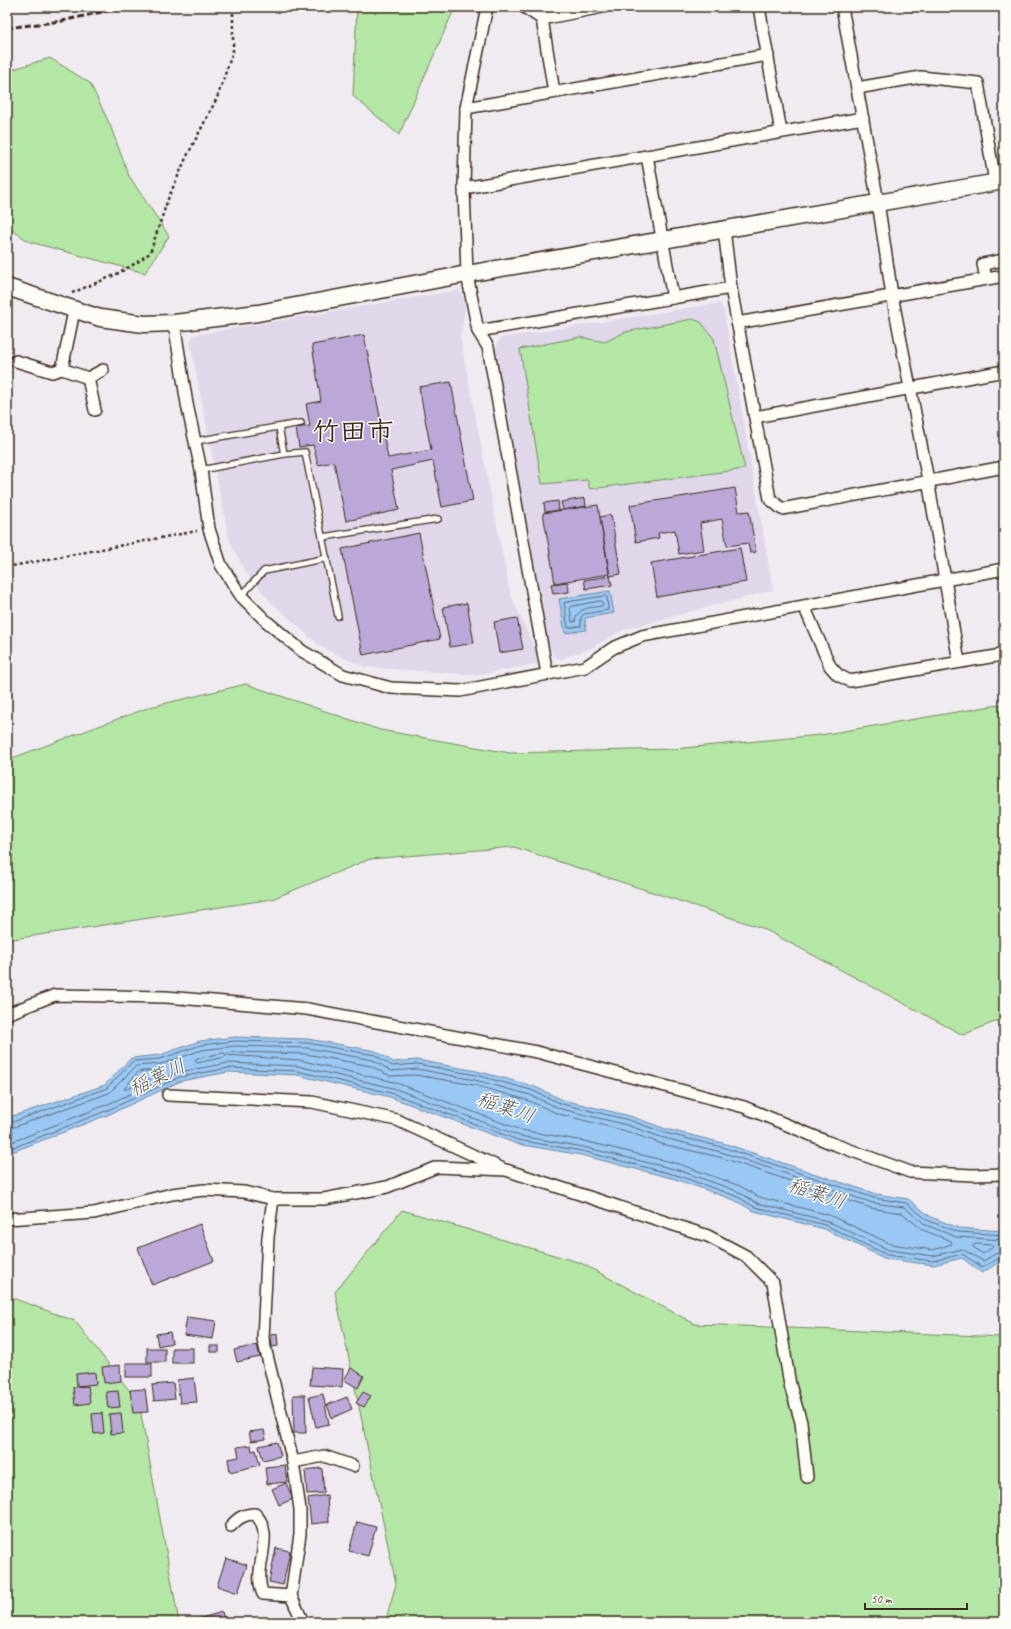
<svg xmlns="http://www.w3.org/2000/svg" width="1011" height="1629" font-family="Caveat,'Klee One',sans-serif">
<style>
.built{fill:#e0d7ea}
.green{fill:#b4e6a6;stroke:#788862}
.water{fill:#99c8f4;stroke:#73899e}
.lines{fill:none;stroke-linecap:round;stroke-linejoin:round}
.shore{stroke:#616974;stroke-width:1}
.building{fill:#bca8d8;stroke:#3b2a1e}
.lane-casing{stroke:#3b2a1e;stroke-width:8}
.street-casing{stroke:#3b2a1e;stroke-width:14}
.secondary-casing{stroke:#3b2a1e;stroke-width:19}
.path{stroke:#3b2a1e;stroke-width:2.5;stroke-dasharray:3 3;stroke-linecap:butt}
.lane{stroke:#fdfcf7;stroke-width:5.5}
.street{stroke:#fdfcf7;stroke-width:11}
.secondary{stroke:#fdfcf7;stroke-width:16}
.rail{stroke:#3b2a1e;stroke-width:3;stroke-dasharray:6 3;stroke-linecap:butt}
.labels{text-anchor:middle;stroke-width:3;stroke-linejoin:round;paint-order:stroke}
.water-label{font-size:20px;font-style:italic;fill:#57595e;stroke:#fdfcf7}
.town-label{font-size:27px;font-weight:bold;fill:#3b2a1e;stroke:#fdfcf7}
</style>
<rect width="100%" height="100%" fill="#f0ebf1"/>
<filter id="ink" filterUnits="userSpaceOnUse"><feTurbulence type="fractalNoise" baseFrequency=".025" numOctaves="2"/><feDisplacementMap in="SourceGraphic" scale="8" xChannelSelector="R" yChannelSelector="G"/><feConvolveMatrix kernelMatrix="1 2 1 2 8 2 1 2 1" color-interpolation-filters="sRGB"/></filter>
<g filter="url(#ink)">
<g class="built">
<path d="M459,290l7,12 -6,36 50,255 31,70 -64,12 -113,-8 -43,-20 -51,-46 -26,-31 -15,-31 -39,-196 4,-8z"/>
<path d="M719,303l5,8 49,279 -148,39 -36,20 -28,10 -6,-2 -6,-11 -55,-295 7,-13z"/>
</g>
<g class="green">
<path d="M357,7h98l-56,128 -46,-39z"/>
<path d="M50,58l40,25 20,42 19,51 40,60 -24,37 -115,-31 -23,-15v-156z"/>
<path d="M692,319l9,3 13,17 31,130 -155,20 -3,-9 -45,4 -22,-135 60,-12 25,5 20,-10z"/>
<path d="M246,684l134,46 130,23 163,-4 147,-14 184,-31v314l-41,17 -201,-107 -248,-81 -144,12 -98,40 -265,41v-180l143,-53z"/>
<path d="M402,1210l179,53 114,61 309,13v285h-619l11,-38 -61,-292z"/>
<path d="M7,1296l68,25 64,82 40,219h-172z"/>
</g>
<g class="water">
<path d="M610,591l4,22 -29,5 1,12 -21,3 -6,-34z"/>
<path d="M235,1037l73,2 68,12 17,11 24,-2 60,11 56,15 30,14 67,16 36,13 57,14 153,51 32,5 23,18 28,11 45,3v28l-22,14 -20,-15 -28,7 -48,-6 -62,-30 -70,-18 -20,-11 -59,-21 -94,-24 -64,-11 -127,-47 -93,-22 -68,-3 -48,9 -71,33 -103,40v-36l98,-33 26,-27 29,-3 40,-14z"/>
</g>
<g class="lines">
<g class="shore">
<path d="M605,596l2,1 1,13 -24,4 -3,3v9l-13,2 -4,-25z"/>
<path d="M601,601l2,3 -1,2c-12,2 -25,1 -27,16h-3l-2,-15z"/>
<path d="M236,1052l70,2 65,12 19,10 26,-1 58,10 53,15 32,14 67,17 36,13 57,13 152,51 31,5 21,17 28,11 1,3 -19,6 -42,-6 -62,-29 -70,-18 -19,-11 -61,-22 -95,-23 -63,-11 -127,-48 -95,-22 -73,-5 2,-2z"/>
<path d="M224,1053l2,2 -1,2 -28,6 -2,-2 1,-2z"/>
<path d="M159,1070l2,2 -1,2 -33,15h-3l14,-17z"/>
<path d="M7,1122h6l94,-34 26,-27 27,-2 41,-14 34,-4 72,2 68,12 17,11 25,-2 59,11 55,15 31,14 67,16 36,13 57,14 152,51 32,5 23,18 29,11 46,3"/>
<path d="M7,1127h7l95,-34 27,-27 25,-2 41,-14 33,-4 72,2 66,12 18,11 26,-2 58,11 55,15 31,14 66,16 37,13 57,14 152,51 31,4 22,18 30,12 48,3"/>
<path d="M7,1144l99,-39 73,-33 50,-9 68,3 96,22 127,48 63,11 95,23 59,21 20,12 70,18 62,29 44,6 29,-7 21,12 16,-9 5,-1"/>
<path d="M7,1150l101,-40 72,-33 49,-9 68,3 94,22 127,47 64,11 94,24 60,21 19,11 70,18 62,30 46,6 29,-7 20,13 22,-11"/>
<path d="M975,1244l17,1 1,2 -10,7 -10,-7z"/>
</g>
</g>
<g class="building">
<path d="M364,335l24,123 43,-8 -12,-63 32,-5 22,119 -31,6 -9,-46 -42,9 8,40 -53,11 -12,-59 -16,3 -5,-20 -14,2 -3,-19 14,-2 -4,-22 15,-3 -9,-56z"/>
<path d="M735,488l4,24 10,-1 7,41 -6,1 -2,-10 -21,3 -5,-27 -22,4 4,27 -25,4 -4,-24 -17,3 1,5 -23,4 -6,-37z"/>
<path d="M585,498l1,8 -23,4 -2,-8z"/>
<path d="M558,501l1,9 -14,2 -1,-9z"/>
<path d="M598,505l11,69 -54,9 -12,-70z"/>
<path d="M611,515l10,59 -11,2 -10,-59z"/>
<path d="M419,533l21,106 -77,16 -21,-106z"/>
<path d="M740,548l6,34 -89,15 -6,-34z"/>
<path d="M610,576l2,9 -26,4 -2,-9z"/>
<path d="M568,582l1,10 -16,2 -2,-10z"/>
<path d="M467,603l7,40 -24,4 -7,-40z"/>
<path d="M517,618l6,31 -24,4 -5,-31z"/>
<path d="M200,1224l14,37 -62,24 -14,-37z"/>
<path d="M187,1317l29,4 -3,18 -29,-4z"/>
<path d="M170,1332l2,11 -14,3 -2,-12z"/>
<path d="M277,1334l1,12 -6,1 -1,-12z"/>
<path d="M257,1345l3,12 -23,5 -3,-12z"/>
<rect x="210" y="1346" width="9" height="6"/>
<rect x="147" y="1348" width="18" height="14"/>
<rect x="172" y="1348" width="21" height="15"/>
<rect x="126" y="1363" width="26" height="14"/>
<path d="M120,1365l1,16 -17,2 -2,-16z"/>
<path d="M312,1367l31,2 -1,18 -32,-2z"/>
<path d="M351,1368l13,8 -6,12 -14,-8z"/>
<path d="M95,1372l1,12 -19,2 -1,-12z"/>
<path d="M194,1378l3,24 -17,1 -3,-23z"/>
<path d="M173,1383l2,16 -21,2 -2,-16z"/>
<path d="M88,1386l2,17 -15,2 -2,-18z"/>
<path d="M145,1389l3,23 -15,1 -3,-23z"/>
<path d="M118,1391l2,16 -12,1 -2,-16z"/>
<path d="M363,1392l8,4 -7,11 -8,-4z"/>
<path d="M323,1394l6,30 -13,3 -7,-30z"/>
<path d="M293,1395h12l1,38h-12z"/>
<path d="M347,1397l5,12 -20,9 -5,-13z"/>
<path d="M102,1413l2,20 -10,1 -2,-20z"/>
<path d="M121,1413l2,20 -12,1 -2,-20z"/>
<path d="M264,1430l2,9 -15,2 -2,-9z"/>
<path d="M277,1442l4,14 -18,4 -4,-14z"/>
<path d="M251,1445l1,6 4,-1 4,15 -30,7 -2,-13 11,-2 -2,-10z"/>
<path d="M285,1465l2,17 -20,2 -2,-17z"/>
<path d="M322,1468l2,25 -17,1 -2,-24z"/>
<path d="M286,1483l7,16 -14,6 -7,-16z"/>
<path d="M327,1495l2,27 -18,2 -3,-26z"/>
<path d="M357,1522l19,5 -8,29 -19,-5z"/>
<path d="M276,1548l14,3 -7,34 -14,-3z"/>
<path d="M226,1558l21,7 -9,28 -21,-7z"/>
<path d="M222,1612l3,10h-34v-1z"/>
</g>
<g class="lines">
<defs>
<g id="lane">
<path d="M279,427l5,27"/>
<path d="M196,441l105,-18"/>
<path d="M201,470l83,-16 21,-2 33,164"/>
<path d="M323,537l115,-18"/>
<path d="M241,596l23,-25 63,-13"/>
</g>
<g id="street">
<path d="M487,7l-21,101 -2,80 3,86 11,57 10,16 59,327"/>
<path d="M524,7l18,12 61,-12"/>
<path d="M759,7l22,125"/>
<path d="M842,7l36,195 14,93 36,185 31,182"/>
<path d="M542,19l12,73"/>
<path d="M857,88l64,-11 57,6 17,99"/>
<path d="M466,108l302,-53"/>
<path d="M647,156l26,142"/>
<path d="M464,188l399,-70"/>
<path d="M724,229l7,59"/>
<path d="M986,279l-3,-15 21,-4"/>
<path d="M174,323l13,81 14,66 8,59 12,36 20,31 25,25 36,30 41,24 48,13 69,3 125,-24 28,-19 29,-12 362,-67"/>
<path d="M737,323l267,-47"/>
<path d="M478,331l253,-43 39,211 12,10 222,-42"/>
<path d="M16,361l36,11 10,-3 12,-58"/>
<path d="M62,369l26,9 15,-8"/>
<path d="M88,378l7,32"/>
<path d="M755,417l249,-46"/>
<path d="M804,606l26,60 8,9 12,6 146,-25 8,-4"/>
<path d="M7,1014l48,-19 111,2 141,12 230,43 207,55 84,35 82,30 63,3 31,-1"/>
<path d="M168,1095l144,7 85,18 104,48"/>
<path d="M273,1199h51l63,-12 50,-20 69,3 202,66 38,20 27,27 17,102 11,37 6,55"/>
<path d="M7,1219l87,-6 78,-19 32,-4 40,2 29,7 -5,38 -5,102 30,123 7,47v25l-9,62 12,26"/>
<path d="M293,1462l31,-6 29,10"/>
<path d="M231,1526c7,-8 13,-12 24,-12 22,21 -4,55 8,80l28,2"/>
</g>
<path id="secondary" d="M7,287l93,31 44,6 30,-1 84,-10 209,-39 537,-93"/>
</defs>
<use href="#lane" class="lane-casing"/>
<use href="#street" class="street-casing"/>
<use href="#secondary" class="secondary-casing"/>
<g class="path">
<path d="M72,293l43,-18 21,-12 14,-10 18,-54 18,-41 31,-60 16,-47v-43"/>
<path d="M7,567l190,-36"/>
</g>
<use href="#lane" class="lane"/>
<use href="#street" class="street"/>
<use href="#secondary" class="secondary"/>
<path class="rail" d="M7,28l55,-7 62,-14"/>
</g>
</g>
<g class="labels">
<g class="water-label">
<text transform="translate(157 1077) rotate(-25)" y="7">稲葉川</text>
<text transform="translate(506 1107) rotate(19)" y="7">稲葉川</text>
<text transform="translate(817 1193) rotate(19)" y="7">稲葉川</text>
</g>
<g class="town-label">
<text x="353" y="440">竹田市</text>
</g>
</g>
<rect width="1011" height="1629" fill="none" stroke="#fdfcf7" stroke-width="24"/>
<rect x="12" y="12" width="987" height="1605" fill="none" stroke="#3b2a1e" stroke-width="1.5" filter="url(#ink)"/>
<path d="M865 1603v6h102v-6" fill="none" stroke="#3b2a1e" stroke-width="2"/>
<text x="871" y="1603" font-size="12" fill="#3b2a1e" stroke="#fdfcf7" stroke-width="3" paint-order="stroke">50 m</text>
</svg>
